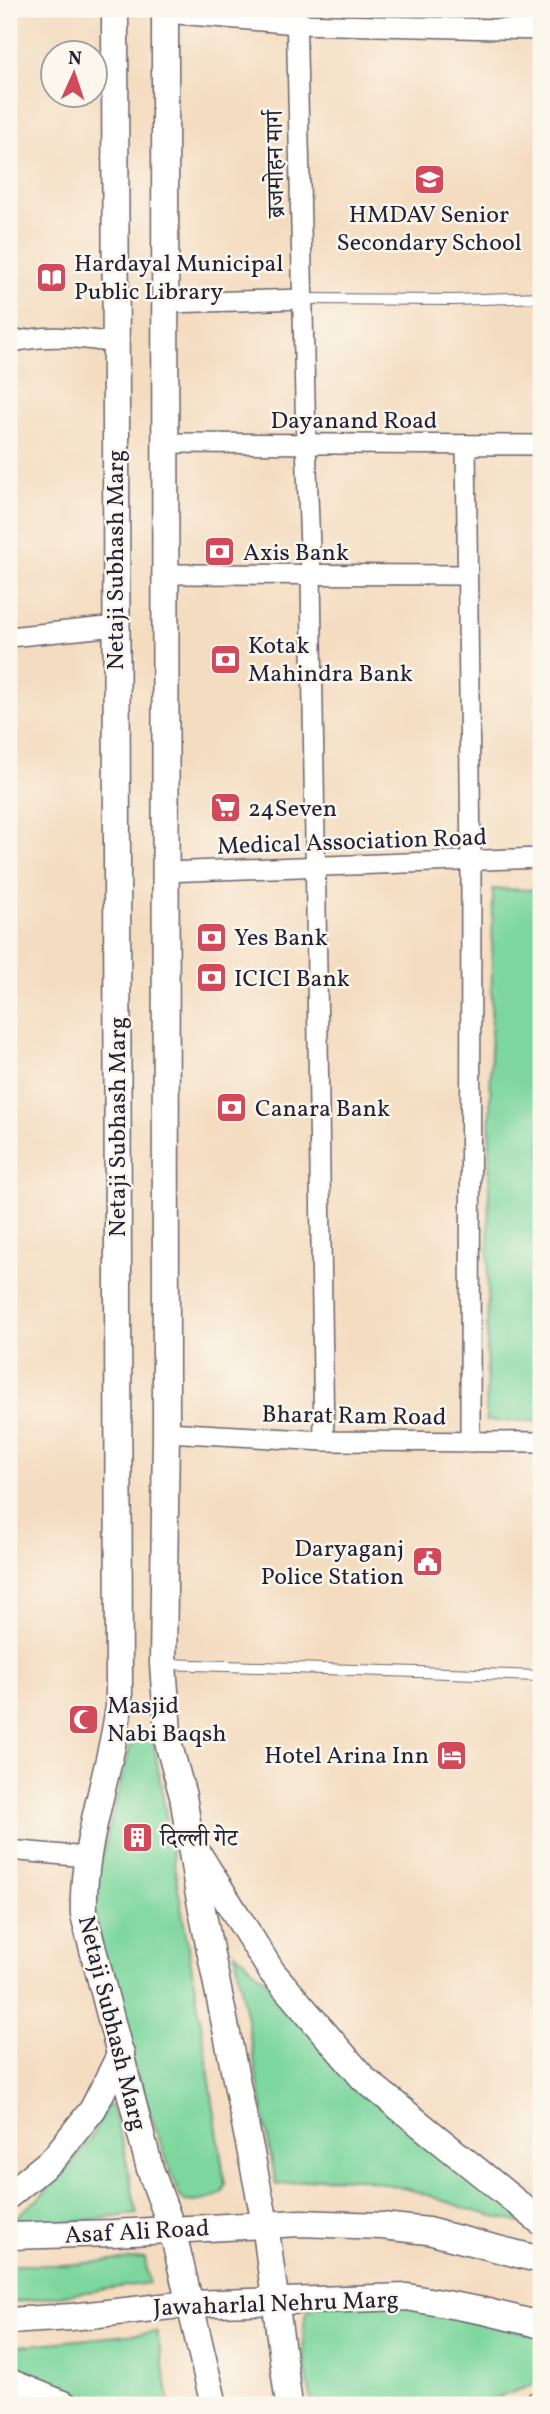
<svg xmlns="http://www.w3.org/2000/svg" width="550" height="2414" font-family="Vollkorn,'Noto Serif Devanagari',serif">
<style>
.green{fill:#7cd69d;stroke:#4f7c6c;stroke-width:2}
.lines{fill:none;stroke-linecap:round;stroke-linejoin:round}
.lane-casing{stroke:#6c636a;stroke-width:12}
.street-casing{stroke:#6c636a;stroke-width:22}
.secondary-casing{stroke:#6c636a;stroke-width:29}
.lane{stroke:#fff;stroke-width:10}
.street{stroke:#fff;stroke-width:19}
.secondary{stroke:#fff;stroke-width:26}
.labels{text-anchor:middle;stroke-width:5;stroke-linejoin:round;paint-order:stroke}
.street-label{font-size:24px;fill:#22223b;stroke:#fbf7ec}
.poi-label{font-size:24px;fill:#22223b;stroke:#fbf7ec;text-anchor:start}
</style>
<rect width="100%" height="100%" fill="#fbf7ec"/>
<filter id="ink" filterUnits="userSpaceOnUse"><feTurbulence type="fractalNoise" baseFrequency=".0143" numOctaves="2"/><feDisplacementMap in="SourceGraphic" scale="14" xChannelSelector="R" yChannelSelector="G"/><feConvolveMatrix kernelMatrix="1 2 1 2 8 2 1 2 1" color-interpolation-filters="sRGB"/></filter>
<filter id="wash" filterUnits="userSpaceOnUse"><feTurbulence type="fractalNoise" baseFrequency=".00686" numOctaves="4" result="noise"/><feDisplacementMap in="SourceGraphic" scale="28" xChannelSelector="R" yChannelSelector="G"/><feGaussianBlur stdDeviation="1.57" result="paint"/><feColorMatrix in="noise" values="0 0 0 0 0 0 0 0 0 0 0 0 0 0 0 0 0 1.4 0 .05"/><feComposite in="paint" operator="in"/></filter>
<g filter="url(#wash)">
<rect width="100%" height="100%" fill="#f4dcc0"/>
<g class="green">
<path d="M493,889l48,1v531h-55z"/>
<path d="M134,1733h18l54,321 19,130 -3,9c-10,7 -25,10 -37,8l-7,-9 -61,-173 -26,-124z"/>
<path d="M235,1952l297,274 -61,-16 -56,-19 -51,-12 -42,-1 -46,7z"/>
<path d="M111,2105l12,40 14,69 -63,8h-65l29,-23 32,-34 21,-27 15,-31z"/>
<path d="M145,2258l4,25 -140,20v-38h54z"/>
<path d="M342,2291l194,45 5,4v42l-64,23h-165c-5,-30 -13,-62 -6,-93z"/>
<path d="M157,2332l13,73h-97l-64,-38v-20z"/>
</g>
</g>
<g filter="url(#ink)">
<g class="lines">
<defs>
<g id="lane">
<path d="M303,299l150,1 88,-3"/>
<path d="M164,1664l377,12"/>
</g>
<g id="street">
<path d="M296,9l10,435 5,130 13,867"/>
<path d="M165,13l132,11 244,6"/>
<path d="M166,303l137,-4"/>
<path d="M9,343c39,-9 66,-6 105,0"/>
<path d="M167,443l374,2"/>
<path d="M466,445l5,415 -1,582"/>
<path d="M166,574l301,1"/>
<path d="M9,637l107,-11"/>
<path d="M165,872l376,-14"/>
<path d="M166,1432l158,9 217,1"/>
<path d="M9,1850l77,7"/>
</g>
<g id="secondary">
<path d="M115,9l4,1697c-9,70 -38,138 -35,209l66,254 22,60 42,176"/>
<path d="M165,9l1,1423 -3,232 6,82 14,50 15,94 67,333 24,182"/>
<path d="M197,1852l75,120 92,107 177,143"/>
<path d="M9,2195l45,-37 39,-49 28,-56"/>
<path d="M9,2236l104,-3 187,-10 82,3 46,5 113,29"/>
<path d="M9,2321l62,-4 118,-13 218,-7 77,14 57,14"/>
<path d="M9,2382l56,23"/>
<path d="M537,2405l4,-1"/>
</g>
</defs>
<use href="#lane" class="lane-casing"/>
<use href="#street" class="street-casing"/>
<use href="#secondary" class="secondary-casing"/>
<use href="#lane" class="lane"/>
<use href="#street" class="street"/>
<use href="#secondary" class="secondary"/>
</g>
</g>
<defs>
<symbol id="school-square" viewBox="-11 -11 22 22"><rect x="-9" y="-9" width="18" height="18" rx="4" fill="#d1495b" stroke="#fbf7ec"/><path d="M0-5L7-2L0 1L-7-2ZM-4 1L0 2.5L4 1V4Q0 6-4 4Z" fill="#fff"/></symbol>
<symbol id="library-square" viewBox="-11 -11 22 22"><rect x="-9" y="-9" width="18" height="18" rx="4" fill="#d1495b" stroke="#fbf7ec"/><path d="M-6-4Q-3-5.5-.7-3.5V5Q-3 3-6 4ZM6-4Q3-5.5 .7-3.5V5Q3 3 6 4Z" fill="#fff"/></symbol>
<symbol id="bank-square" viewBox="-11 -11 22 22"><rect x="-9" y="-9" width="18" height="18" rx="4" fill="#d1495b" stroke="#fbf7ec"/><path d="M-6-4H6V4H-6ZM0-2.3a2.3 2.3 0 1 0 0 4.6a2.3 2.3 0 1 0 0-4.6Z" fill="#fff"/></symbol>
<symbol id="supermarket-square" viewBox="-11 -11 22 22"><rect x="-9" y="-9" width="18" height="18" rx="4" fill="#d1495b" stroke="#fbf7ec"/><path d="M-6-5.5h2.5l.6 2H6L4.5 2H-2.5L-4.4-4H-6ZM-1.5 3.2a1.3 1.3 0 1 0 .1 0ZM3 3.2a1.3 1.3 0 1 0 .1 0Z" fill="#fff"/></symbol>
<symbol id="civic-square" viewBox="-11 -11 22 22"><rect x="-9" y="-9" width="18" height="18" rx="4" fill="#d1495b" stroke="#fbf7ec"/><path d="M-.6-6.5H3V-4.5H.6V-3L4-1V1h2V6H-6V1h2V-1L-.6-3ZM-1.2 2.5V6h2.4V2.5Z" fill="#fff"/></symbol>
<symbol id="mosque-square" viewBox="-11 -11 22 22"><rect x="-9" y="-9" width="18" height="18" rx="4" fill="#d1495b" stroke="#fbf7ec"/><path d="M3.5-4.9A6 6 0 1 0 3.5 4.9A5 5 0 1 1 3.5-4.9Z" fill="#fff"/></symbol>
<symbol id="hotel-square" viewBox="-11 -11 22 22"><rect x="-9" y="-9" width="18" height="18" rx="4" fill="#d1495b" stroke="#fbf7ec"/><path d="M-6-4.5h1.5V1H6V5H4.5V3h-9V5H-6ZM-4 0a1.8 1.8 0 1 1 3.6 0ZM.5 0V-2.5h3Q6-2.5 6 0Z" fill="#fff"/></symbol>
<symbol id="building-square" viewBox="-11 -11 22 22"><rect x="-9" y="-9" width="18" height="18" rx="4" fill="#d1495b" stroke="#fbf7ec"/><path d="M-4-6H4V6H1V3H-1V6H-4ZM-2.5-4.3h1.7v1.8h-1.7ZM.8-4.3h1.7v1.8H.8ZM-2.5-1h1.7V.8h-1.7ZM.8-1h1.7V.8H.8Z" fill="#fff"/></symbol>
</defs>
<g fill-rule="evenodd">
<use href="#school-square" x="412" y="162" width="35" height="35"/>
<use href="#library-square" x="34" y="260" width="35" height="35"/>
<use href="#bank-square" x="202" y="534" width="35" height="35"/>
<use href="#bank-square" x="208" y="642" width="35" height="35"/>
<use href="#supermarket-square" x="208" y="790" width="35" height="35"/>
<use href="#bank-square" x="194" y="920" width="35" height="35"/>
<use href="#bank-square" x="194" y="960" width="35" height="35"/>
<use href="#bank-square" x="214" y="1090" width="35" height="35"/>
<use href="#civic-square" x="410" y="1544" width="35" height="35"/>
<use href="#mosque-square" x="66" y="1702" width="35" height="35"/>
<use href="#hotel-square" x="434" y="1738" width="35" height="35"/>
<use href="#building-square" x="120" y="1820" width="35" height="35"/>
</g>
<g class="labels">
<g class="street-label">
<text transform="translate(275 164) rotate(-91)" y="8">ब्रजमोहन मार्ग</text>
<text x="354" y="428">Dayanand Road</text>
<text transform="translate(115 560) rotate(-90)" y="8">Netaji Subhash Marg</text>
<text transform="translate(352 841) rotate(-2)" y="8">Medical Association Road</text>
<text transform="translate(117 1127) rotate(-90)" y="8">Netaji Subhash Marg</text>
<text transform="translate(354 1415) rotate(1)" y="8">Bharat Ram Road</text>
<text transform="translate(113 2023) rotate(76)" y="8">Netaji Subhash Marg</text>
<text transform="translate(137 2231) rotate(-3)" y="8">Asaf Ali Road</text>
<text transform="translate(276 2303) rotate(-2)" y="8">Jawaharlal Nehru Marg</text>
</g>
<g class="poi-label">
<text x="429" y="222" text-anchor="middle">HMDAV Senior<tspan x="429" dy="28">Secondary School</tspan></text>
<text x="74" y="271">Hardayal Municipal<tspan x="74" dy="28">Public Library</tspan></text>
<text x="243" y="560">Axis Bank</text>
<text x="248" y="653">Kotak<tspan x="248" dy="28">Mahindra Bank</tspan></text>
<text x="248" y="816">24Seven</text>
<text x="234" y="945">Yes Bank</text>
<text x="234" y="986">ICICI Bank</text>
<text x="255" y="1116">Canara Bank</text>
<text x="404" y="1556" text-anchor="end">Daryaganj<tspan x="404" dy="28">Police Station</tspan></text>
<text x="107" y="1713">Masjid<tspan x="107" dy="28">Nabi Baqsh</tspan></text>
<text x="429" y="1763" text-anchor="end">Hotel Arina Inn</text>
<text x="160" y="1846">दिल्ली गेट</text>
</g>
</g>
<rect width="550" height="2414" fill="none" stroke="#fbf7ec" stroke-width="35"/>
<g transform="translate(74 74) rotate(3)"><circle r="33" fill="#fbf7ec" stroke="#a4a2a5" stroke-width="2"/>
<path d="M0-5L12 26L0 18L-12 26Z" fill="#d1495b"/>
<text y="-10" font-size="19" font-weight="bold" text-anchor="middle" fill="#22223b">N</text>
</g>
</svg>
